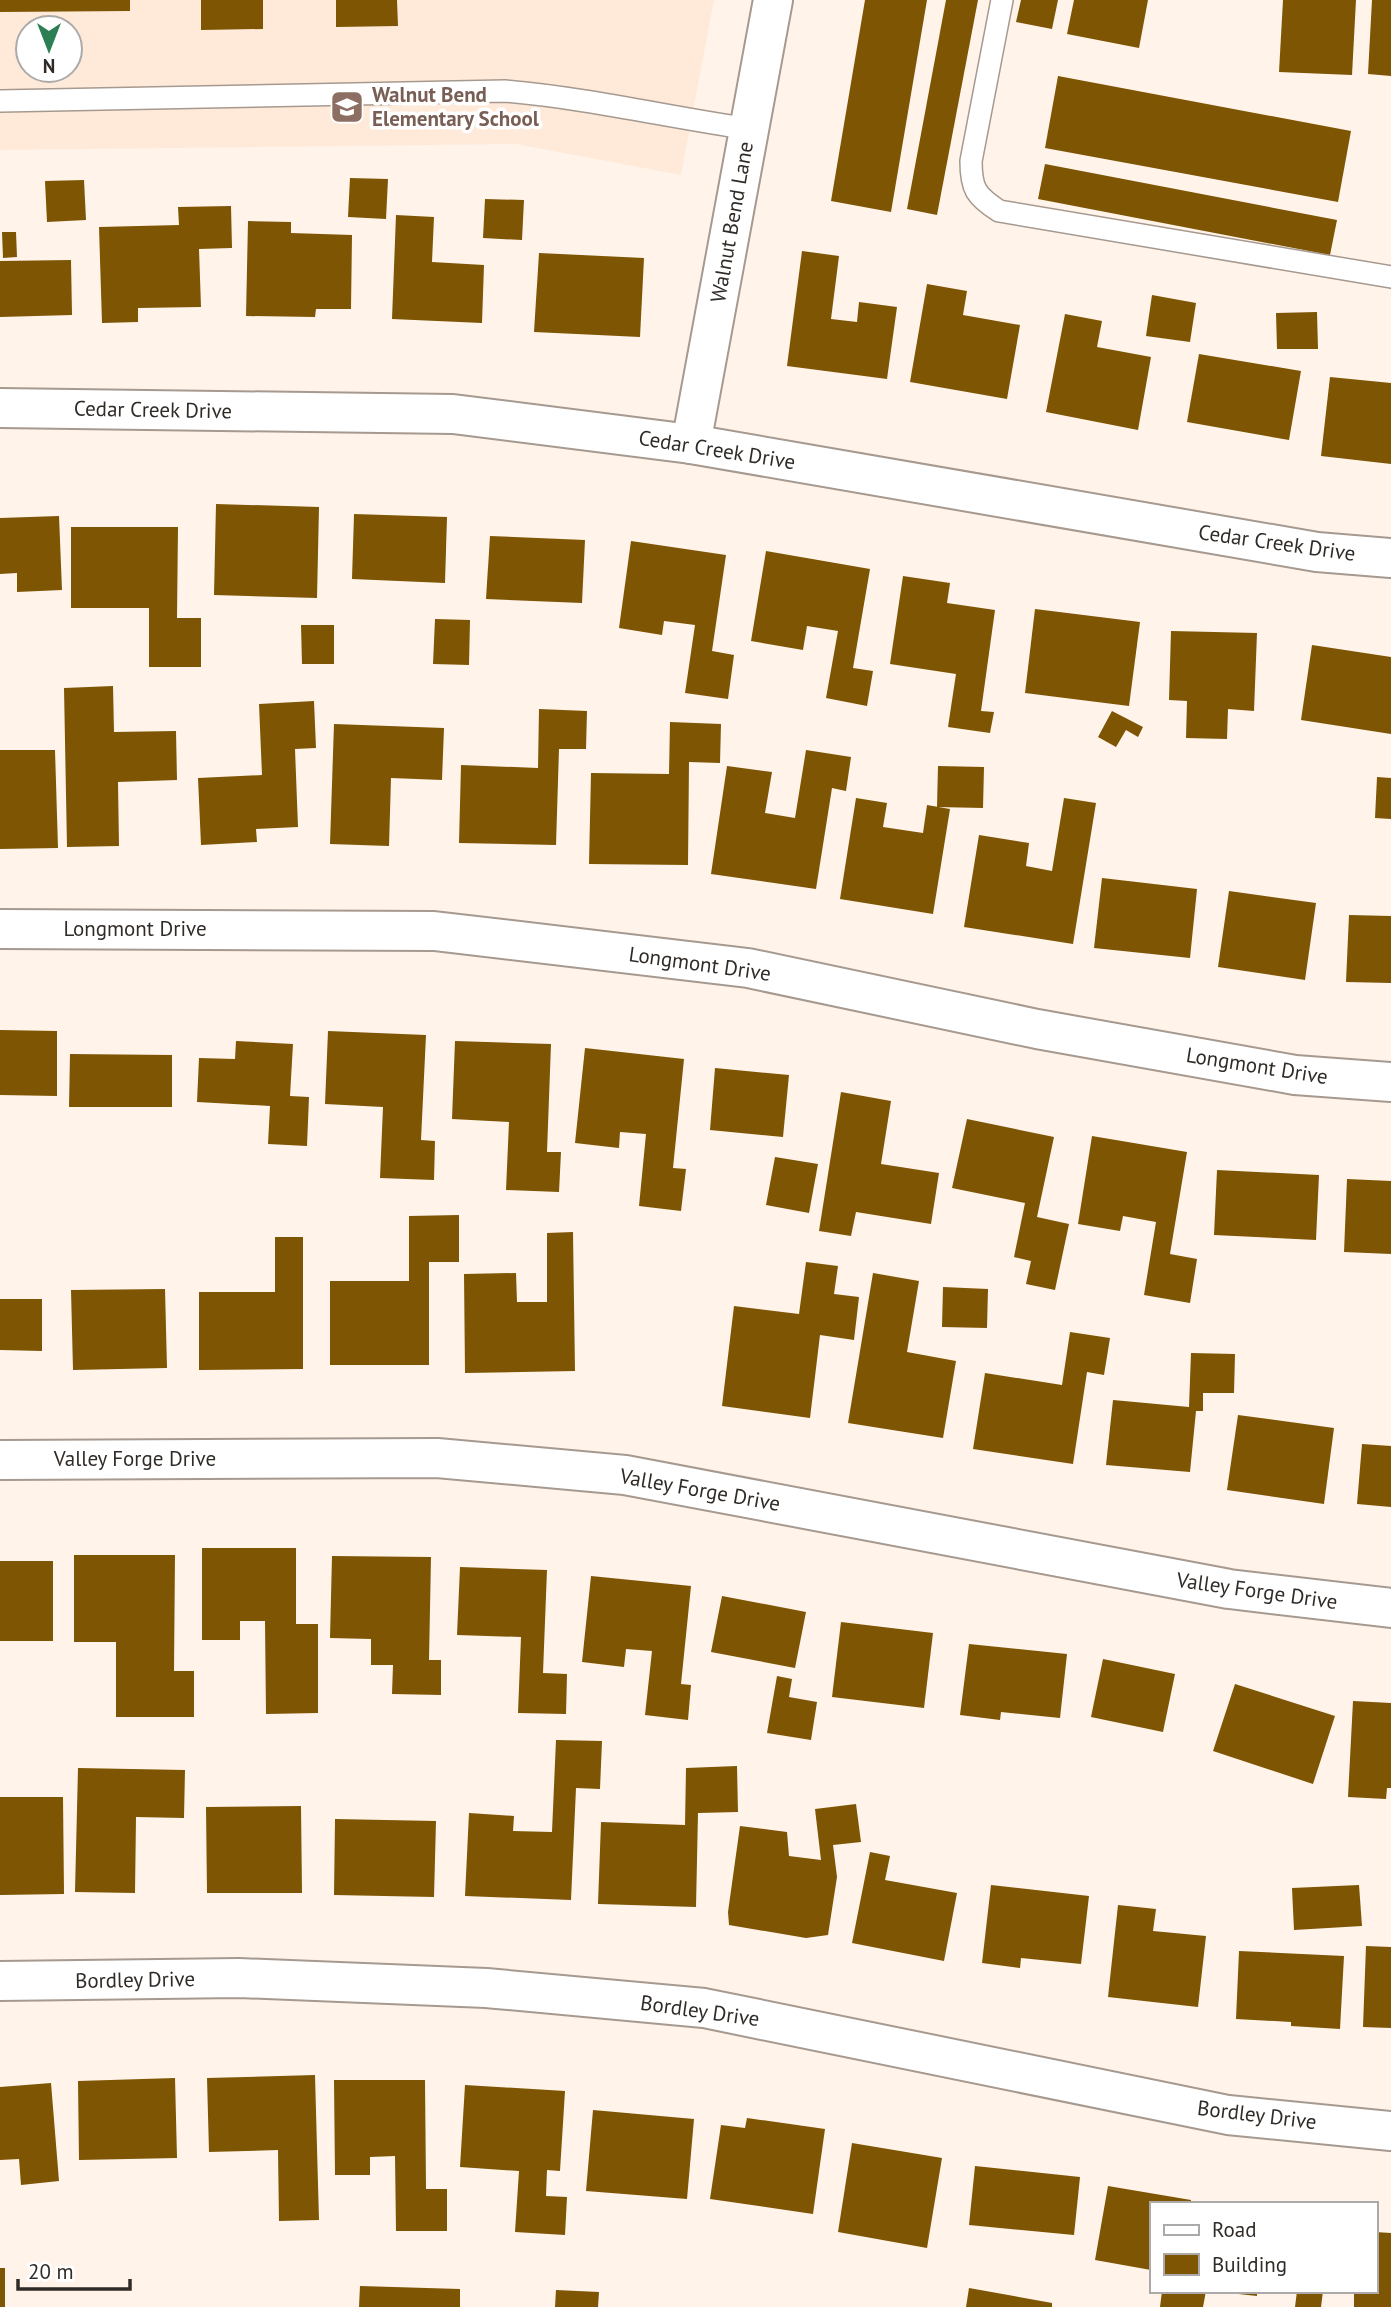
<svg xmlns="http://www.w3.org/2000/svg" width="1391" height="2307" font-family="'PT Sans',sans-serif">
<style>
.built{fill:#ffead9;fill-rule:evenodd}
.building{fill:#7e5503}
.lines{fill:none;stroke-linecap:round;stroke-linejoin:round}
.service-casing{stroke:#a6998f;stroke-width:24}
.minor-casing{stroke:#a6998f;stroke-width:42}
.service{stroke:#fff;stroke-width:21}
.minor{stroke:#fff;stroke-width:38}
.labels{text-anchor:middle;stroke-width:7;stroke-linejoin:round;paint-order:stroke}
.education-label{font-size:21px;font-weight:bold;fill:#785e54;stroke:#fff;text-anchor:start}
.street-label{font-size:21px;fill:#302b27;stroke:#fff}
</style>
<rect width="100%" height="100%" fill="#fff3ea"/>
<path class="built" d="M0,0h714l-33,175 -165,-31 -516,6zM28,28h42v42h-42z"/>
<g class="building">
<path d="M0,0h130v11l-130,1z"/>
<path d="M201,0h62v29l-62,1z"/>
<path d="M336,0h61l1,26 -62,1z"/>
<path d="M865,0h62l-36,212 -60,-11z"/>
<path d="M946,0h32l-41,215 -30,-6z"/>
<path d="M1021,0h37l-6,29 -36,-7z"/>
<path d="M1074,0h74l-9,48 -72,-14z"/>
<path d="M1283,0h73l-4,75 -73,-3z"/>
<path d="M1372,0h19v76l-23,-2z"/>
<path d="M1058,76l293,55 -13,71 -293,-54z"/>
<path d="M1045,164l292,56 -7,35 -292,-56z"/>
<path d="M350,178l38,1 -2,40 -38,-2z"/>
<path d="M84,180l2,40 -39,2 -2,-41z"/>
<path d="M485,199l39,1 -2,40 -39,-2z"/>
<path d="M231,206l1,42 -33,1 2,58 -63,1v14l-36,1 -3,-96 80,-2 -1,-18z"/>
<path d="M396,215l38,2 -2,45 52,3 -2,58 -90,-4z"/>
<path d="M248,221l43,1v11l61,2 -1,74h-35l-1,8 -69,-1z"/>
<path d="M2,232h14l1,25 -14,1z"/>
<path d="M802,251l37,5 -8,63 26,3 2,-20 38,5 -10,72 -100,-13z"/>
<path d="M539,253l105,5 -4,79 -106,-5z"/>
<path d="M71,260l1,55 -72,2v-56z"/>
<path d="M927,284l40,7 -4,24 57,10 -13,74 -97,-17z"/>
<path d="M1152,295l44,8 -6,39 -44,-6z"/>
<path d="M1317,312l1,37h-41l-1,-36z"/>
<path d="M1065,314l37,7 -5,26 54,10 -13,73 -92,-18z"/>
<path d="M1199,354l102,17 -12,69 -102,-18z"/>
<path d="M1330,377l61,6v81l-70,-8z"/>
<path d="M216,504l103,3 -2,91 -103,-3z"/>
<path d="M354,514l93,3 -2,66 -93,-4z"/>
<path d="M59,516l3,74 -45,2v-19l-17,1v-56z"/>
<path d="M71,527h107l-1,91h24v49h-52v-59h-78z"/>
<path d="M490,536l95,4 -3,63 -96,-4z"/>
<path d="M631,541l95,14 -14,96 22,4 -6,44 -43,-6 10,-68 -31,-4 -2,14 -43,-7z"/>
<path d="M766,551l104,18 -17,99 20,3 -6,35 -41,-8 12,-67 -31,-5 -4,24 -52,-9z"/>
<path d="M903,576l47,7 -3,20 48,7 -14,101 13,1 -4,21 -42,-6 8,-53 -66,-10z"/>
<path d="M1035,609l105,13 -11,84 -104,-13z"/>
<path d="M435,619l35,1 -1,45 -36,-1z"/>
<path d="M301,625h33v39h-32z"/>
<path d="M1171,631l86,2 -3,78 -26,-2 -1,30 -41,-1 1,-37 -18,-1z"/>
<path d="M1312,645l79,12v77l-90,-14z"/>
<path d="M113,686l1,46 62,-1 1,49 -59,2 1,64 -52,1 -3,-159z"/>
<path d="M314,701l2,47 -21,1 3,78 -42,2 1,13 -56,3 -3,-67 64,-3 -3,-71z"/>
<path d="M539,709l48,2 -1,38h-27l-3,96 -97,-2 2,-78 77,3z"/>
<path d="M1112,711l31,16 -5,10 -12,-7 -10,17 -18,-10z"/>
<path d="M670,722l51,2 -1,39 -31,-1 -1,103 -99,-1 2,-91 78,1z"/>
<path d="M334,724l110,4 -2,52 -51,-2 -2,68 -59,-2z"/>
<path d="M0,750h55l3,98 -58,1z"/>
<path d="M806,750l45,7 -5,34 -14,-3 -16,101 -105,-15 16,-108 45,6 -7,41 30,5z"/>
<path d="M938,766l46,1 -1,41 -46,-1z"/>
<path d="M1377,777l14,1v41l-16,-1z"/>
<path d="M856,798l31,5 -4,24 40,6 4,-28 23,4 -17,105 -93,-15z"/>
<path d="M1064,798l32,5 -23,141 -109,-17 15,-92 50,8 -3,23 26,5z"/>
<path d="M1102,878l95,11 -7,69 -96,-10z"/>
<path d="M1229,891l87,12 -11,77 -87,-13z"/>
<path d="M1349,915l42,1v67l-45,-1z"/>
<path d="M0,1030l57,1v65l-57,-1z"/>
<path d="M328,1031l98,4 -5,105 14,1 -1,39 -54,-2 3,-71 -58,-3z"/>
<path d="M236,1041l57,3 -3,52 19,1 -2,49 -39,-2 2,-38 -73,-4 2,-44 36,1z"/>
<path d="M455,1041l96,3 -4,108h14l-2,40 -53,-2 3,-68 -57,-3z"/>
<path d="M585,1048l99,11 -11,109 13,1 -5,42 -42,-5 7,-72 -26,-2 -1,16 -44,-5z"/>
<path d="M70,1054l102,1v52h-103z"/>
<path d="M715,1068l74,7 -6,62 -73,-7z"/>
<path d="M841,1092l50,9 -10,63 58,9 -8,51 -75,-12 -5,24 -32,-5z"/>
<path d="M967,1119l87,18 -17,80 32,7 -14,66 -29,-6 5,-23 -17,-4 11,-54 -73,-15z"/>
<path d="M1092,1136l95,16 -17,102 27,5 -7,44 -46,-8 12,-73 -33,-6 -3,15 -42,-7z"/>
<path d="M775,1157l43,7 -9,49 -43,-8z"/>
<path d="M1217,1170l102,5 -3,65 -102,-5z"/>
<path d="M1347,1179l44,2v73l-47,-2z"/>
<path d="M459,1215v47h-30v103h-99v-84h79v-65z"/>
<path d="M573,1232l2,139 -110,2 -1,-99 52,-1 1,29h30v-69z"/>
<path d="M275,1237h28v132l-104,1v-78h76z"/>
<path d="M806,1262l32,4 -4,28 25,3 -5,43 -34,-5 -10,83 -88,-12 12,-100 65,8z"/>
<path d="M873,1273l46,8 -12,71 49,9 -13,77 -95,-15z"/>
<path d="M943,1287l45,2 -1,39 -45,-1z"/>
<path d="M165,1289l2,79 -94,2 -2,-80z"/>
<path d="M0,1299h42v52l-42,-1z"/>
<path d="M1070,1332l40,6 -6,37 -17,-3 -14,92 -100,-15 12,-76 77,12z"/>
<path d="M1191,1353l44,1 -1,39h-31v18h-7l-6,61 -84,-7 7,-65 76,7z"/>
<path d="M1238,1415l96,13 -10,76 -97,-14z"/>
<path d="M1362,1444l29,2v61l-34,-3z"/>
<path d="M202,1548h94v76h22v89l-52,1 -1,-93h-25v19h-38z"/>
<path d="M74,1555h101l-1,116h20v46h-78v-75h-42z"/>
<path d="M332,1556l99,1 -2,103h12v35l-49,-1 1,-29h-22v-26l-41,-1z"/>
<rect x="0" y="1561" width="53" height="80"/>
<path d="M460,1567l87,3 -4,103 24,1 -1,40 -48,-1 3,-76 -64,-2z"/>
<path d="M591,1576l100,10 -10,98 10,1 -3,35 -43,-5 7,-64 -26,-2 -2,18 -42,-5z"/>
<path d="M722,1596l84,16 -11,56 -84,-16z"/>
<path d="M841,1622l92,11 -9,75 -92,-11z"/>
<path d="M969,1644l98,10 -7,64 -59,-6 -1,8 -40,-5z"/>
<path d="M1103,1659l72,15 -12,58 -72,-15z"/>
<path d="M777,1676l15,3 -3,18 28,5 -6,38 -44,-7z"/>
<path d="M1235,1684l100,32 -22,68 -100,-33z"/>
<path d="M1353,1701l38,2v85h-4l-1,11 -38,-2z"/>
<path d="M556,1740l46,1 -2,48 -24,-1 -5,112 -106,-4 4,-83 45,3 -1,15 39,1z"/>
<path d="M737,1766l1,46 -40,1 -2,94 -98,-3 3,-82 84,3 1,-57z"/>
<path d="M78,1768l107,2 -1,48 -48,-1 -1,76 -60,-1z"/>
<path d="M0,1797h63l1,97 -64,1z"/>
<path d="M856,1804l5,38 -28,3 4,32 -9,58 -22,3 -77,-13 -1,-13 12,-86 47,6 2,24 32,4 -6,-51z"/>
<path d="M301,1806l1,87h-95l-1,-86z"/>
<path d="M335,1819l101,2 -2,76 -100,-2z"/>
<path d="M870,1852l20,4 -5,24 72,13 -13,68 -92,-18z"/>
<path d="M991,1885l98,11 -8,68 -60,-6 -1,10 -38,-5z"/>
<path d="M1359,1885l3,41 -68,4 -2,-42z"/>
<path d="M1118,1905l38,4 -3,22 53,5 -8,71 -90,-10z"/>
<path d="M1366,1946l25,1v81l-28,-1z"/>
<path d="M1239,1951l105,5 -4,73 -49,-3v-4l-55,-3z"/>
<path d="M315,2075l4,145 -40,1 -1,-71 -69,2 -2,-74z"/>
<path d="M175,2078l2,80 -98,2 -1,-79z"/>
<path d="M334,2080h91l1,109h21v42h-51l-1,-75 -25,1v18h-35z"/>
<path d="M51,2083l8,98 -38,4 -2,-26 -19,1v-73z"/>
<path d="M465,2085l100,6 -5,80 -13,-1 -1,26 21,1 -2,38 -50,-3 4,-61 -59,-4z"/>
<path d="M593,2110l101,9 -7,80 -101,-8z"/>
<path d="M747,2118l78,11 -12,85 -103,-15 11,-74 24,3z"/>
<path d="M852,2143l90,15 -15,90 -89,-16z"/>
<path d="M975,2166l105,11 -6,58 -105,-10z"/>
<path d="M1108,2186l83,14v4h-40v66l-56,-10z"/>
<path d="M1375,2232l16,1v74h-37v-16h21z"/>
<rect x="0" y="2268" width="5" height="39"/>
<path d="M360,2286l100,3v18h-101z"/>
<path d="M969,2288l83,15v4h-86z"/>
<path d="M556,2290l43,2 -1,15h-43z"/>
<path d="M1162,2291h44l-3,16h-43z"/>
<path d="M1229,2291h28v5l-28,-3z"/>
<path d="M1297,2291h26l-2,16h-26z"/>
</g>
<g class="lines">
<defs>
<g id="service">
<path d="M1002,0l-31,161c0,28 5,35 28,50l392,66"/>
<path d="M0,101l505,-10c82,7 163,26 245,38"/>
</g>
<g id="minor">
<path d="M0,408l453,6 238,30 626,108 74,6"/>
<path d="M691,444l82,-444"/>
<path d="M0,929l434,2 314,37 289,61 258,46 96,7"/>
<path d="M0,1460l437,-2 188,17 604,114 162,19"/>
<path d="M0,1981l239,-3 247,10 218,20 524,107 163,16"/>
</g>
</defs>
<use href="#service" class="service-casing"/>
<use href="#minor" class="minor-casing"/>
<use href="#service" class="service"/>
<use href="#minor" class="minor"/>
</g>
<defs>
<symbol id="school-square" viewBox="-11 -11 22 22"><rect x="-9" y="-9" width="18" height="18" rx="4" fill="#8d6e63" stroke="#fff"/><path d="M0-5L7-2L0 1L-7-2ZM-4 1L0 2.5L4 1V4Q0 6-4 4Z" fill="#fff"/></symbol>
</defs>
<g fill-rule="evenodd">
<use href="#school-square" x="328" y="88" width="38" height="38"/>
</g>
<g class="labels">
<g class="education-label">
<text x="372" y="102">Walnut Bend<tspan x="372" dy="24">Elementary School</tspan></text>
</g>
<g class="street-label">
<text transform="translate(732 222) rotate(-80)" y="7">Walnut Bend Lane</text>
<text transform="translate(153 410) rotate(1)" y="7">Cedar Creek Drive</text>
<text transform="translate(717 450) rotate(9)" y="7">Cedar Creek Drive</text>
<text transform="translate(1277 543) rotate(8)" y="7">Cedar Creek Drive</text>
<text x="135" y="936">Longmont Drive</text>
<text transform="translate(700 964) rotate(8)" y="7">Longmont Drive</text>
<text transform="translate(1257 1066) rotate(9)" y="7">Longmont Drive</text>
<text x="135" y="1466">Valley Forge Drive</text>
<text transform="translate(700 1490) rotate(10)" y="7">Valley Forge Drive</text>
<text transform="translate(1257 1591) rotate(8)" y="7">Valley Forge Drive</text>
<text transform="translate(135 1980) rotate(-1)" y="7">Bordley Drive</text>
<text transform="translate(700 2011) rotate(8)" y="7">Bordley Drive</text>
<text transform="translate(1257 2115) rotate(7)" y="7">Bordley Drive</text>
</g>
</g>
<rect x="1150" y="2202" width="228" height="91" fill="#ffffff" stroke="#acaaa9" stroke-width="2"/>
<rect x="1164" y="2225" width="35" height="10" fill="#ffffff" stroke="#acaaa9" stroke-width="2"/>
<text x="1212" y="2237" font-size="21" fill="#302b27">Road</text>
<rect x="1164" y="2254" width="35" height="21" fill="#7e5503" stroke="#acaaa9" stroke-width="2"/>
<text x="1212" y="2272" font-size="21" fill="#302b27">Building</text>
<g transform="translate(49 49) rotate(180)"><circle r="33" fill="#ffffff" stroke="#acaaa9" stroke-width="2"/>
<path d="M0-5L12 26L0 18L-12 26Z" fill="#2b7f52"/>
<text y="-10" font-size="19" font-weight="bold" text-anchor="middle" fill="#302b27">N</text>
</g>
<path d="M18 2279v10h112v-10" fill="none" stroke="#302b27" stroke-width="3.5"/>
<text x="28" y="2279" font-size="21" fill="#302b27" stroke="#ffffff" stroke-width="5" paint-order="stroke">20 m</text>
</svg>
